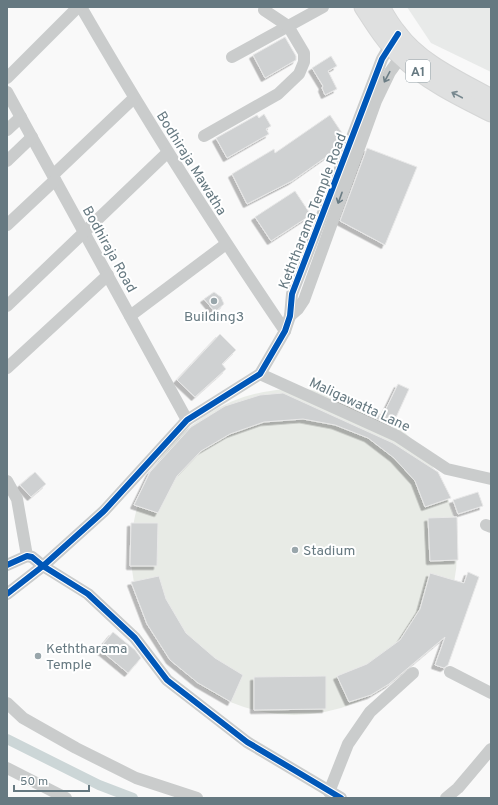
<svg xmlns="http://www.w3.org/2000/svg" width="498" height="805" font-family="Overpass,sans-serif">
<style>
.built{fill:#e8eae9}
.green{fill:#e8ebe6}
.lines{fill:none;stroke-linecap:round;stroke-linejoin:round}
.canal{stroke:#ccd6d7;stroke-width:10}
.building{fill:#cfd1d2;stroke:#e8e8e8;filter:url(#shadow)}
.highway-casing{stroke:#d5d6d6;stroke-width:19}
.minor{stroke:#cacccc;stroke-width:12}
.highway{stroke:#dfe0e0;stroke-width:17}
.cycleway-casing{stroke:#fff;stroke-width:8}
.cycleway{stroke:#0057b8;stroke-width:6}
.oneway{stroke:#6b7d85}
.oneway2{stroke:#78888f}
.poi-dot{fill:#99a6ab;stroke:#fff;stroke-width:1.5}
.labels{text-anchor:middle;stroke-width:4;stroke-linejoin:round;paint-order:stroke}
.shield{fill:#fff;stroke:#94a1a7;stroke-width:1}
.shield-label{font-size:13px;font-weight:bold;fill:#667981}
.street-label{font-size:14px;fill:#667981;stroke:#fff}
.poi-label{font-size:14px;fill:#667981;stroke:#fff;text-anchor:start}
</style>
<defs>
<filter id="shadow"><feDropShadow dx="-3.5" dy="3.5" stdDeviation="0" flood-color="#0004"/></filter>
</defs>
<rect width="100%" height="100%" fill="#f9f9f9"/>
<path class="built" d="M407,7h84v65l-60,-29z"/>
<circle class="green" cx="294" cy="552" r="163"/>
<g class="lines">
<path class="canal" d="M7,739l92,46 34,13"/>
</g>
<g class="building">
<path d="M285,37l11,19v4l-31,18 -12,-23z"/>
<path d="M331,56l6,10 -9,5 9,18 -12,6 -3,-7 1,-2 -11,-18z"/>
<path d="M264,114l7,12 -5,3 3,5 -42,24 -11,-20 41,-23 2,3z"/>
<path d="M330,115l14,21 -5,12 -47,33 -45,23 -15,-30 42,-25 1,4z"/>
<path d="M367,148l50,19 -32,78 -45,-24z"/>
<path d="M295,191l16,24 -40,26 -16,-24z"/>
<path d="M214,292l7,5 3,7 -9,8 -11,-13z"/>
<path d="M220,334l16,16 -14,14 4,5 -31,28 -18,-17z"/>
<path d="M398,384l11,5 -16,35 3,4 -69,-32 13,2 32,13 10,6z"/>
<path d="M283,393l110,50 45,29 13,26 -26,9 -10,-26 -21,-23 -26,-20 -33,-13 -32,-6 -39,3 -34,12 -29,17 -24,25 -19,37 -24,-8 16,-33 41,-45 34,-21 35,-11z"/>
<path d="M35,472l11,12 -15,13 -11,-12z"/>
<path d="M478,492l5,14 -25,8 -5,-14z"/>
<path d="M457,517l1,43 -28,1 -2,-43z"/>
<path d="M131,523h27l-1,43h-27z"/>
<path d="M468,572l11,5 -31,88 -4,3 -9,-3 10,-28 -56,47 -18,11 -22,7 -12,-26 30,-12 33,-24 20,-31 10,-36 34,10z"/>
<path d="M159,576l7,23 20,34 29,25 28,17 -12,27 -33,-19 -28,-23 -23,-36 -16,-42z"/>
<path d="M113,632l22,18 6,8 -13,15 -29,-24z"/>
<path d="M326,676v33l-72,1v-33z"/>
</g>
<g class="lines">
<defs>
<g id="highway">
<path d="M363,7c11,17 22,35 37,49 26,25 59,41 91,57"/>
<path d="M381,7c5,9 10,18 17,26 22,30 61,47 93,65"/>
</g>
</defs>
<use href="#highway" class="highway-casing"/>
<g class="minor">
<path d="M81,7c64,111 132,218 204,324"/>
<path d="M232,57l91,-50"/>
<path d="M7,78l71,-71"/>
<path d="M7,92l180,328"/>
<path d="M7,130l14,-13"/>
<path d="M204,136l74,-42 21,-20 5,-12v-9l-16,-27 -24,-16"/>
<path d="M7,161l25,-24"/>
<path d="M53,175l81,-77"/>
<path d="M7,225l48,-45"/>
<path d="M7,306l160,-153"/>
<path d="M130,316l96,-72"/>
<path d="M290,316l8,-7 6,-9 72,-199 14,-29 15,-21"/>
<path d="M7,368l101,-93"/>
<path d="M260,374l137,62 50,33 44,10"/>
<path d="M7,481l10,18 10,57"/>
<path d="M486,525l5,2"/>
<path d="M7,565l20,-9 5,1 11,9 45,28 47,44 32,42 80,62 94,56"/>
<path d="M7,594l36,-28 61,-55 83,-91 73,-46 25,-43 5,-15 2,-22 90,-235 11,-19"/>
<path d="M450,672l41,21"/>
<path d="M7,703l16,15 53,30 60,30 61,20"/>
<path d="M7,768l59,30"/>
<path d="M329,792l19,-48 22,-32 43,-39"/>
<path d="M446,798l12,-10 33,-39"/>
</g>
<use href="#highway" class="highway"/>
<defs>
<g id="cycleway">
<path d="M7,565l20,-9 5,1 11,9 45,28 47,44 32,42 80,62 94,56"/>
<path d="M7,594l36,-28 61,-55 83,-91 73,-46 25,-43 5,-15 2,-22 90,-235 16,-25"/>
</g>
</defs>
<use href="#cycleway" class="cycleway-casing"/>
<use href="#cycleway" class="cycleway"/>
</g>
<defs><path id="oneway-shaft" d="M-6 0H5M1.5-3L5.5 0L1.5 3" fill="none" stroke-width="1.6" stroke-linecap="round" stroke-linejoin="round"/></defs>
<g class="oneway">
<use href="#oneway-shaft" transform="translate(387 77) rotate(118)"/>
<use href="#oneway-shaft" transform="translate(340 198) rotate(110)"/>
</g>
<use class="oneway2" href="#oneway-shaft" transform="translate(457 95) rotate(-152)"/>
<g class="poi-dot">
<circle cx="214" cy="301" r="4"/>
<circle cx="295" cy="550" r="4"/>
<circle cx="38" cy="656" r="4"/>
</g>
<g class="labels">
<rect class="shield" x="406" y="60" width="24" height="22" rx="3"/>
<g class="shield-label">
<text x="418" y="76">A1</text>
</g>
<g class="street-label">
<text transform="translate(192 163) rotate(58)" y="5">Bodhiraja Mawatha</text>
<text transform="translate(312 211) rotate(-69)" y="5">Keththarama Temple Road</text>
<text transform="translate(110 249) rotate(61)" y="5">Bodhiraja Road</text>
<text transform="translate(360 404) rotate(25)" y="5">Maligawatta Lane</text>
</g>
<g class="poi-label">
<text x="214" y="321" text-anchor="middle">Building3</text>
<text x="303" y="555">Stadium</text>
<text x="46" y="653">Keththarama<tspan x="46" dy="16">Temple</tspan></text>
</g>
</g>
<rect width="498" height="805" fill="none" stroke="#667981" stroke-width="16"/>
<path d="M14 785v6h75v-6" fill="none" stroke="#667981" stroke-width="2"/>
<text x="20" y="785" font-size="12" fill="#667981" stroke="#ffffff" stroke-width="3" paint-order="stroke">50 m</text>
</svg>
